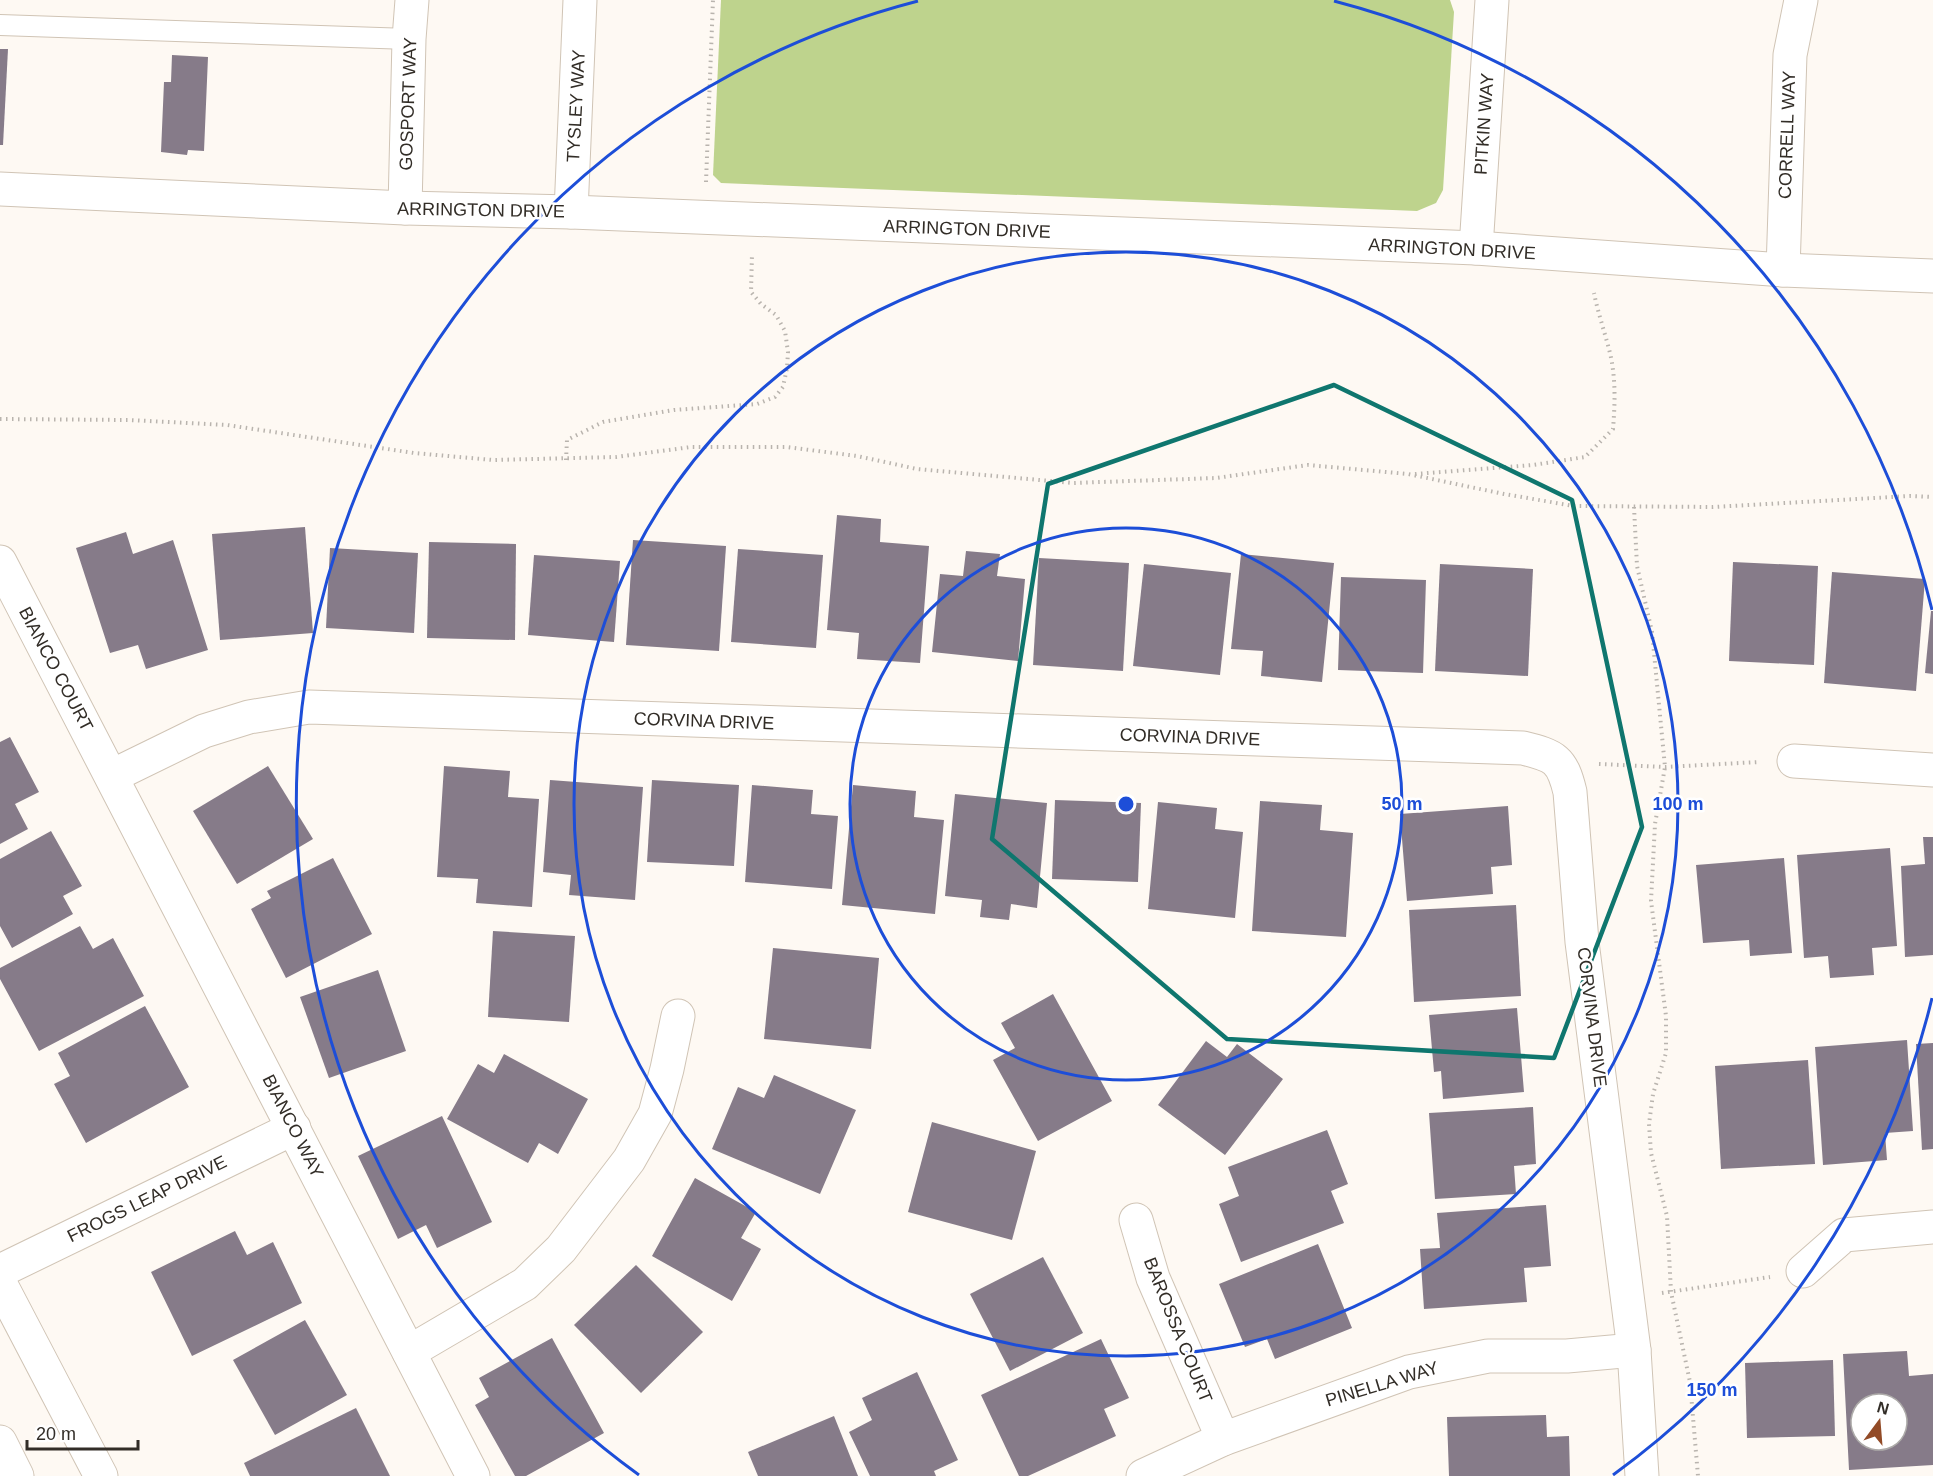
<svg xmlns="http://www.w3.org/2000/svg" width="1933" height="1476" font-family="Arial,sans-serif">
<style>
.green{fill:#bed38d}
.building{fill:#867b89;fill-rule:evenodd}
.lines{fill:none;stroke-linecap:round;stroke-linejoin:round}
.lane-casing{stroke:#d0c4b5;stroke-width:22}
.street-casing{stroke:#d0c4b5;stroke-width:35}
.secondary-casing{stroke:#d0c4b5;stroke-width:35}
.path{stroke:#b9b4ae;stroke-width:4;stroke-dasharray:1.5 4.5;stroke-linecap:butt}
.lane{stroke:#fff;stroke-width:20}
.street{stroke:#fff;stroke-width:33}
.secondary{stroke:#fff;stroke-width:33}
.marked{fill:none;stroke:#0f766e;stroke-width:4.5;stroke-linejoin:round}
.ring{fill:none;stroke:#1d4ed8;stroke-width:3}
.labels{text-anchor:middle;stroke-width:5;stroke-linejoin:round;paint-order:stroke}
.street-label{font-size:18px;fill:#322d27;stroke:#fff}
.centre{fill:#1d4ed8;stroke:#fff;stroke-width:3}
.ring-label{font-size:18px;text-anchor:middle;font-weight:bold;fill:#1d4ed8;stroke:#fff;stroke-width:5;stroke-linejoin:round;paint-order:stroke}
</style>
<rect width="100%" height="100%" fill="#fef9f3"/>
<path class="green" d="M721,0h729l4,12 -11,178 -7,13 -19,8 -696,-28 -8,-8z"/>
<g class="building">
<path d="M0,49h8l-5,96h-3z"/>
<path d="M172,55l36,2 -4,94 -16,-1 -1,5 -26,-3 3,-70h7z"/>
<path d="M837,515l44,4 -1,23 49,4 -9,117 -63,-4 2,-26 -32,-3z"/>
<path d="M305,527l8,106 -93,7 -8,-106z"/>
<path d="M126,532l7,22 40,-14 35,110 -62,19 -8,-24 -28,8 -34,-105z"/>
<path d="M633,540l93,6 -7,105 -93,-6z"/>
<path d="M429,542l87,2 -1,96 -88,-2z"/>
<path d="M330,548l88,5 -4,80 -88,-5z"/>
<path d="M738,549l85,6 -7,93 -85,-6z"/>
<path d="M966,551l34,3 -3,22 28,3 -7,82 -86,-9 8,-78 23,2z"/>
<path d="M1241,554l93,9 -12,119 -61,-6 2,-25 -32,-2z"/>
<path d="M534,555l86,6 -6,81 -86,-7z"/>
<path d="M1039,558l90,5 -6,108 -90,-6z"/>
<path d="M1733,562l85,4 -4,99 -85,-4z"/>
<path d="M1144,564l87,9 -11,102 -87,-9z"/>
<path d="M1440,564l93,5 -5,107 -93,-5z"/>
<path d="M1832,572l93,7 -9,112 -92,-8z"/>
<path d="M1341,577l85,3 -3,93 -85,-3z"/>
<path d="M1931,611h2v63l-8,-1z"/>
<path d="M10,737l29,55 -24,12 13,25 -28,15v-102z"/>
<path d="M268,766l45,73 -76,45 -44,-73z"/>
<path d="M444,766l66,5 -2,26 31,2 -7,108 -56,-4 2,-24 -41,-2z"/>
<path d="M550,780l93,7 -8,113 -66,-5 2,-20 -28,-3z"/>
<path d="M652,780l87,5 -5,81 -87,-4z"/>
<path d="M752,785l61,5 -2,24 27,2 -6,73 -87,-7z"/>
<path d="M853,785l63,6 -2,26 30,3 -9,94 -93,-9z"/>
<path d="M955,794l92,9 -10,105 -26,-4 -2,16 -29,-3 2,-17 -37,-4z"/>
<path d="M1055,800l86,3 -3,79 -86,-3z"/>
<path d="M1260,801l62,4 -2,25 33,3 -7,104 -94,-6z"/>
<path d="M1158,802l59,6 -2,21 28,3 -8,86 -87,-9z"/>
<path d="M1508,806l4,59 -21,2 2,27 -86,7 -7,-87z"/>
<path d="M51,831l31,55 -19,10 10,18 -61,34 -12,-22v-67z"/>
<path d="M1923,837h10v118l-28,2 -4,-91 24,-2z"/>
<path d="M1890,848l7,98 -25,2 2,27 -44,3 -2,-22 -24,2 -7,-103z"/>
<path d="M333,858l39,76 -86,44 -35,-69 20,-11 -4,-7z"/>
<path d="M1784,858l8,95 -42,3 -1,-16 -46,3 -7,-78z"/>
<path d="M1516,905l5,91 -107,6 -5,-92z"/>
<path d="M80,926l13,23 20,-11 31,58 -105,55 -39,-72v-11z"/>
<path d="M493,931l82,5 -6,86 -81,-5z"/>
<path d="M773,948l106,10 -8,91 -107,-10z"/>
<path d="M378,970l28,81 -77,27 -29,-81z"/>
<path d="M1053,994l59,107 -74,40 -45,-81 22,-12 -14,-25z"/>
<path d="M145,1006l44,81 -103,56 -32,-59 16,-8 -12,-23z"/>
<path d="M1517,1008l7,84 -81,7 -2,-28 -7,1 -5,-57z"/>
<path d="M1907,1040l6,91 -28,2 2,27 -64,5 -8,-118z"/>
<path d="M1206,1041l21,16 10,-13 46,35 -58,76 -67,-50z"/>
<path d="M1933,1043v106l-11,1 -6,-106z"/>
<path d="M504,1054l84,45 -30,55 -19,-11 -11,20 -81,-44 31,-55 16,9z"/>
<path d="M1808,1060l7,104 -94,5 -6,-103z"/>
<path d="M774,1075l82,35 -36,84 -108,-45 26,-62 26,11z"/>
<path d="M1533,1107l3,57 -22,2 2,28 -81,5 -6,-86z"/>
<path d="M442,1116l50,106 -55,26 -11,-23 -28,14 -40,-83z"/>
<path d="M932,1122l104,29 -24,89 -104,-28z"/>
<path d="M1327,1130l21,54 -17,7 13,32 -103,39 -22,-58 20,-8 -11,-29z"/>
<path d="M695,1178l61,34 -15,26 20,11 -29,52 -80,-45z"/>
<path d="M1546,1205l5,61 -27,2 3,34 -103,7 -4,-60 20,-1 -3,-35z"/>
<path d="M235,1231l12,24 26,-13 29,61 -110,53 -41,-84z"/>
<path d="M1318,1244l34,84 -77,31 -8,-20 -22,8 -26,-63z"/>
<path d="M1043,1257l40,76 -73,38 -40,-77z"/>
<path d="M636,1265l67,67 -62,61 -67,-68z"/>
<path d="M305,1320l42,75 -72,40 -42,-75z"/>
<path d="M552,1338l52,95 -78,43h-11l-40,-71 14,-8 -10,-19z"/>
<path d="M1101,1339l28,59 -25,11 12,27 -88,40h-9l-38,-81z"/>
<path d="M1907,1351l2,25 24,-2v91l-84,5 -6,-116zM1861,1404h36v36h-36z"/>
<path d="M1833,1360l2,76 -88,2 -2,-75z"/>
<path d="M917,1372l41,88 -24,11 2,5h-66l-21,-44 23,-12 -10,-22z"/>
<path d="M356,1408l34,68h-140l-6,-13z"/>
<path d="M1546,1415l1,22 22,-1 1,40h-121l-2,-59z"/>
<path d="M834,1416l24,60h-100l-10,-24z"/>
</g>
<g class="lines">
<defs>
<path id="lane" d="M0,25l409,14"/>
<g id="street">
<path d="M0,189l405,19 166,4 905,36 307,22 150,6"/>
<path d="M405,208l4,-169 3,-39"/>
<path d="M571,212l9,-212"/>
<path d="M1476,248l16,-248"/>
<path d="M1783,270l7,-215 11,-55"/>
<path d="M0,562l473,914"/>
<path d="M1794,761l139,9"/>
<path d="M112,776l92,-45 45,-14 60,-10 1214,41c32,8 39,11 47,44l12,150 52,408 8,126"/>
<path d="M1136,1220l17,58 70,161"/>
<path d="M0,1271l294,-143"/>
<path d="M1803,1271l41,-36 89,-8"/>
<path d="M409,1352l116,-68 36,-35 68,-89 26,-46 12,-45 11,-53"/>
<path d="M1143,1476l80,-37 186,-67 79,-16h79l67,-6"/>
</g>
<g id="secondary">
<path d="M0,1283l101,193"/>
<path d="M0,1442l17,34"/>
</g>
</defs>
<use href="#lane" class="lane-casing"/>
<use href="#street" class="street-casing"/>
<use href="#secondary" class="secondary-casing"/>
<g class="path">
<path d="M706,182l7,-182"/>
<path d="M0,419l129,1 98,5 187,28 79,7 123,-3 75,-10h95l71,9 60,13 156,14 143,-5 92,-13 100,9 96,20 70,12 139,1 197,-11 23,1"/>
<path d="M566,460l1,-20 36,-18 71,-12 83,-6 18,-7 8,-10 4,-19 1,-16 -3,-21 -9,-16 -15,-11 -10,-12 1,-38"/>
<path d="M1415,474l118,-9 52,-8 28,-28c2,-25 3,-50 -3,-76 -5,-20 -12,-40 -16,-60"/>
<path d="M1634,507l3,59 15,66 13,135 -10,57 -4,77 15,115v37l-13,41 -4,30 2,29 16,63 4,76 19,90 8,94"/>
<path d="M1599,764l66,3 94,-5"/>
<path d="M1662,1293l108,-16"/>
</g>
<use href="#lane" class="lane"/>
<use href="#street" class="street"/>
<use href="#secondary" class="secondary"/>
</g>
<path class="marked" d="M1334,385l238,115 70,327 -88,231 -327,-19 -235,-200 56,-355z"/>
<g class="ring">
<circle cx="1126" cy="804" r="276"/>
<circle cx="1126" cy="804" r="552"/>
<path d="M1932 998A829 829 0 0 1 1613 1475M639 1475A829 829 0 0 1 918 1M1334 1A829 829 0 0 1 1932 610"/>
</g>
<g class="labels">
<g class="street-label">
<text transform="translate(408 104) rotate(-88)" y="6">GOSPORT WAY</text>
<text transform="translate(576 106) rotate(-87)" y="6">TYSLEY WAY</text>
<text transform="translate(1484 124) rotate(-86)" y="6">PITKIN WAY</text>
<text transform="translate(1787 135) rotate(-88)" y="6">CORRELL WAY</text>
<text transform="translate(481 210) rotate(1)" y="6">ARRINGTON DRIVE</text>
<text transform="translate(967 229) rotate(2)" y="6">ARRINGTON DRIVE</text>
<text transform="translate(1452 249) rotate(3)" y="6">ARRINGTON DRIVE</text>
<text transform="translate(56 669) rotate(62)" y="6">BIANCO COURT</text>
<text transform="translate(704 721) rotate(2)" y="6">CORVINA DRIVE</text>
<text transform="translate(1190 737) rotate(2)" y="6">CORVINA DRIVE</text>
<text transform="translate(1592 1017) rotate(83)" y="6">CORVINA DRIVE</text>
<text transform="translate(293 1126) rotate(63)" y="6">BIANCO WAY</text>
<text transform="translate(147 1199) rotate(-26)" y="6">FROGS LEAP DRIVE</text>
<text transform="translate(1178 1330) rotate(68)" y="6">BAROSSA COURT</text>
<text transform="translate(1382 1384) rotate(-17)" y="6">PINELLA WAY</text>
</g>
</g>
<circle cx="1126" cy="804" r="9" class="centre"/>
<g class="ring-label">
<text x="1402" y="810">50 m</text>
<text x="1678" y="810">100 m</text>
<text x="1712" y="1396">150 m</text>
</g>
<g transform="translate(1879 1422) rotate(16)"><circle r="28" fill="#ffffff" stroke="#adaba9" stroke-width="1.5"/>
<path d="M0-4.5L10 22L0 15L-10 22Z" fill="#924b27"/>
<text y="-9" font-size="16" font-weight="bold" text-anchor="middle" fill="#322d27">N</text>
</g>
<path d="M27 1440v9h111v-9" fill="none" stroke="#322d27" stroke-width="3"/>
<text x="36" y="1440" font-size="18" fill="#322d27" stroke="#ffffff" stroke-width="4.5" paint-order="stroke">20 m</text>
</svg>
